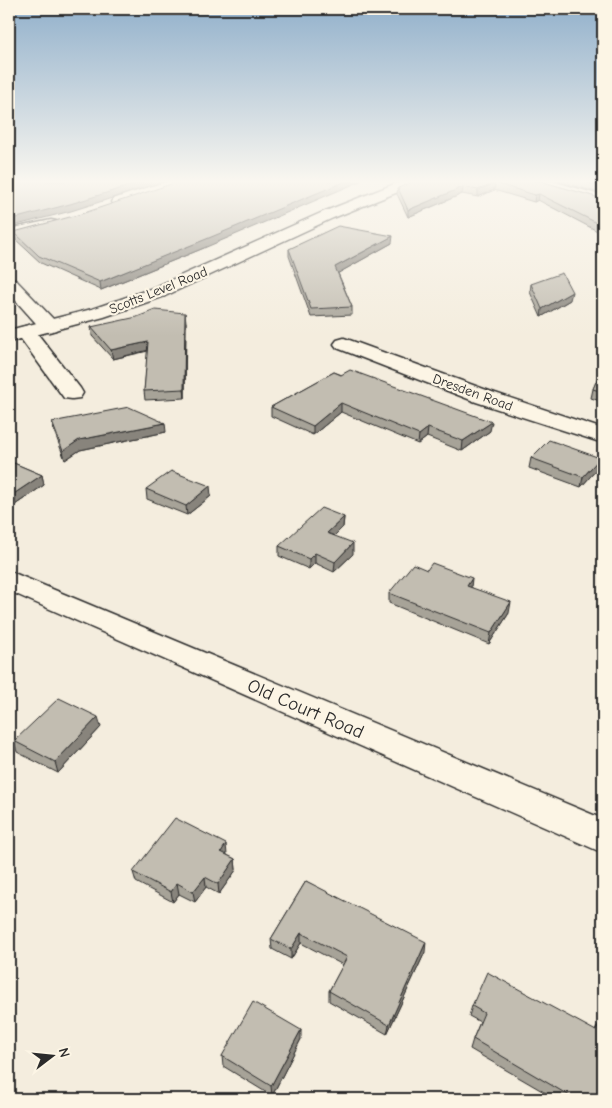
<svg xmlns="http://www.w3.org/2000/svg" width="612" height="1108" font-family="'Comic Neue',sans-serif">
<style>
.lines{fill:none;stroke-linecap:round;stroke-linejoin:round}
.street-casing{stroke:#2b2b2b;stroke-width:3}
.secondary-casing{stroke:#2b2b2b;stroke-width:3}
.street{fill:#fcf5e5;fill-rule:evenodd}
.secondary{fill:#fcf5e5;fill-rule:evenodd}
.wall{fill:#a7a398;stroke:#2b2b2b}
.shaded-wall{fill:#88847c;stroke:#2b2b2b}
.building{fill:#c2bdb1;stroke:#2b2b2b}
.labels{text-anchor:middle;stroke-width:4.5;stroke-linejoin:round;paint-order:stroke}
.far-street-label{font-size:14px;fill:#2b2b2b;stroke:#fcf5e5}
.near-street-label{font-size:19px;fill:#2b2b2b;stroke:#fcf5e5}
</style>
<rect width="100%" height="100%" fill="#f4edde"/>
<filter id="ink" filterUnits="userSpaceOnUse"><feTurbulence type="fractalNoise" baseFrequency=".02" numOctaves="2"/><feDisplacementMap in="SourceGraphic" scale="10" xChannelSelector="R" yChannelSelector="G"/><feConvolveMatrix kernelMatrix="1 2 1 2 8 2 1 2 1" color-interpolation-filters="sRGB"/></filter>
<g filter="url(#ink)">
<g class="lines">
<defs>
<g id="street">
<path d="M167,181h19l-2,3 -61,21h-10l-2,-3 2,-3z"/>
<path d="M533,181h19l51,15v8l-69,-20z"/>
<path d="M51,220l5,1 2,3 -2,3 -47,12v-10z"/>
<path d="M9,278l6,1 41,43 2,4 -2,4 -7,2 -7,-2 -33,-37z"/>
<path d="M26,326l7,2 47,60 3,5 -3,5 -8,1 -8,-1 -48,-66 3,-4z"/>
<path d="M344,338l148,54 111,37v14l-127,-41 -139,-54 -3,-4 3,-4z"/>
</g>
<g id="secondary">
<path d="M402,181h18l-2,3 -85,34 -168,78 -61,21 -95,25v-12l83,-21 61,-21 170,-76z"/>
<path d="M9,571l594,248v34l-594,-262z"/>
</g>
</defs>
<use href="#street" class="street-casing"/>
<use href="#secondary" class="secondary-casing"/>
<use href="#street" class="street"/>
<use href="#secondary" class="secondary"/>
</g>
<g class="wall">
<path d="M540,181l63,18v35l-65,-34 -4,2 -40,-12 -16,7 -16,-3 -54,23 -11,-23 1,-6z"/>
<path d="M557,181h46v13z"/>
<path d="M14,232l190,16 -103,42 -60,-27 -26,-24z"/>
<path d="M392,243l-54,30 14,34v8l-41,2 -22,-61v-7z"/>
<path d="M531,284l39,16 -29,17 -11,-25z"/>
<path d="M186,322l-1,76 -40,2 -1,-9 4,-40 -35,8 -21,-23 -1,-9z"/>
<path d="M603,365v37l-12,-4 2,-9z"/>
<path d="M334,372l156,59 -28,20 -35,-14 -9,7 -77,-32 -28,23 -42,-19v-9z"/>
<path d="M52,422l114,10 -86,18 -15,10 -11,-29z"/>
<path d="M531,458h69l-2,10 -17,19 -52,-19z"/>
<path d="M9,461l33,14 2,10 -32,22 -3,-1z"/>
<path d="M146,489l65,7 -24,19 -40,-16z"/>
<path d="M344,517l-1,10 -9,9 19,18 -19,18 -19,-9 -6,6 -30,-13v-10z"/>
<path d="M471,587l38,26 -20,31 -100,-41v-10z"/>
<path d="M101,727l-43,46 -41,-21 -3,-11z"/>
<path d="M227,855l8,4 1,11 -17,24 -13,-7 -11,15 -16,-8 -6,8 -37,-20 -3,-10z"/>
<path d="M306,881l119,71 -38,82 -58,-33v-10l14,-26 -42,-22 -10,16 -19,-10 -1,-10z"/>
<path d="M472,1006l123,25 4,-8 4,76h-47l-86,-50 3,-10 7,-17 -11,-6z"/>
<path d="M301,1039l-29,57 -49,-30 -1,-10z"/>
</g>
<g class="shaded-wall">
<path d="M145,181h21l-95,30 -62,16v-7z"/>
<path d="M346,181h15l-157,67 -103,42 -1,-8z"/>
<path d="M495,183l-1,7 -16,7v-7z"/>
<path d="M463,187l-1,7 -54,23v-7z"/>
<path d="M539,194l-1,6 -4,2 1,-7z"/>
<path d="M393,236l-1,7 -57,32v-8z"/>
<path d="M572,292l-2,8 -29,17 1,-8z"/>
<path d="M185,313l1,9 -1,76 -1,-9z"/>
<path d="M148,342l1,8 -36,9 -2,-9z"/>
<path d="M341,403v9l-28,23v-9z"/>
<path d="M492,422l-2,9 -28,20 1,-10z"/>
<path d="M165,423l1,9 -86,18 -15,10 -2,-9 16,-11z"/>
<path d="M428,428l-1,9 -9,7 1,-9z"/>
<path d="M600,458l-2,10 -17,19 2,-10z"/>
<path d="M42,475l2,10 -32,22 -3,-10z"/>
<path d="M210,486l1,10 -24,19 -1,-9z"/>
<path d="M344,517l-1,10 -16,16v-10z"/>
<path d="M353,543v11l-19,18 1,-10z"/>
<path d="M315,553v10l-6,6v-10z"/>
<path d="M472,578l-1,10 -4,-2z"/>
<path d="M511,602l-2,11 -20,31 2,-11z"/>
<path d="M98,717l3,10 -43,46 -3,-11z"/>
<path d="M226,844l1,11 -5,8 -1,-11z"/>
<path d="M235,859l1,11 -17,24 -1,-10z"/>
<path d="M205,877l1,10 -11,15 -2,-10z"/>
<path d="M177,883l2,11 -6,8 -2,-10z"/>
<path d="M301,933v10l-10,16v-10z"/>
<path d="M426,942l-1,10 -38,82 2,-9z"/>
<path d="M301,1030v9l-29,57 -1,-10z"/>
</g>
<g class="building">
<path d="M9,181h136l-75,23 -61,16z"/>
<path d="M180,181h166l-142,59 -104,42 -61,-26 -25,-24 67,-18z"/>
<path d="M415,181h125l63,18v27l-64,-32 -4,1 -40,-12 -17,7 -15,-3 -55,23 -10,-22z"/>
<path d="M581,181h22v6z"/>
<path d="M338,226l55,10 -58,31 17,40 -41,2 -22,-60z"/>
<path d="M562,273l10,19 -30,17 -11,-25z"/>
<path d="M155,310l30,3 -1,76 -40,2 4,-49 -37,8 -20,-23 46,-10z"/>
<path d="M603,365v27l-10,-3z"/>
<path d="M350,370l142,52 -29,19 -35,-13 -9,7 -78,-32 -28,23 -42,-19 63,-35 7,3z"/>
<path d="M129,407l36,16 -86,17 -16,11 -11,-29z"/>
<path d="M549,440l51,18 -17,19 -52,-19z"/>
<path d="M9,461l33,14 -33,22z"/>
<path d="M171,471l39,15 -24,20 -40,-17z"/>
<path d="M321,508l23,9 -17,16 26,10 -18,19 -20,-9 -6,6 -30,-13z"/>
<path d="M432,563l40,15 -5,8 44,16 -20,31 -102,-40 24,-29 14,6z"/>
<path d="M59,698l39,19 -43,45 -41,-21z"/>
<path d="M175,818l51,26 -5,8 14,7 -17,25 -13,-7 -12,15 -16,-9 -6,9 -38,-20z"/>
<path d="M306,881l120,61 -37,83 -60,-34 18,-34 -46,-24 -10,16 -20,-10z"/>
<path d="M487,972l109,59 3,-8 4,2v74h-28l-102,-60 11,-26 -12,-7z"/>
<path d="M253,1002l48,28 -30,56 -49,-30z"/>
</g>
</g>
<linearGradient id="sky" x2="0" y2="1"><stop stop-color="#91b0cb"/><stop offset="0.54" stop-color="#faf7f0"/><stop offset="1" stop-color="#faf7f0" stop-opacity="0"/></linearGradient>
<rect width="612" height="336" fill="url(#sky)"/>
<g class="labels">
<g class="far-street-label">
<text transform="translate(158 290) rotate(-22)" y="5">Scotts Level Road</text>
<text transform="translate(473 392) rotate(20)" y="5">Dresden Road</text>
</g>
<g class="near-street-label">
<text transform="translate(306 708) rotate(23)" y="7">Old Court Road</text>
</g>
</g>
<rect width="612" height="1108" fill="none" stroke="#fcf5e5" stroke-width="30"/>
<rect x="15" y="15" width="582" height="1078" fill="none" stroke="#2b2b2b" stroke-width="2" filter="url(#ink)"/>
<g transform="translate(52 1056) rotate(74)" stroke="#fcf5e5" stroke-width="4" paint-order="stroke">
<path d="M0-4L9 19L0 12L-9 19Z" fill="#2b2b2b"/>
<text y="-8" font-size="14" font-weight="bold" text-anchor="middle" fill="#2b2b2b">N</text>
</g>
</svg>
